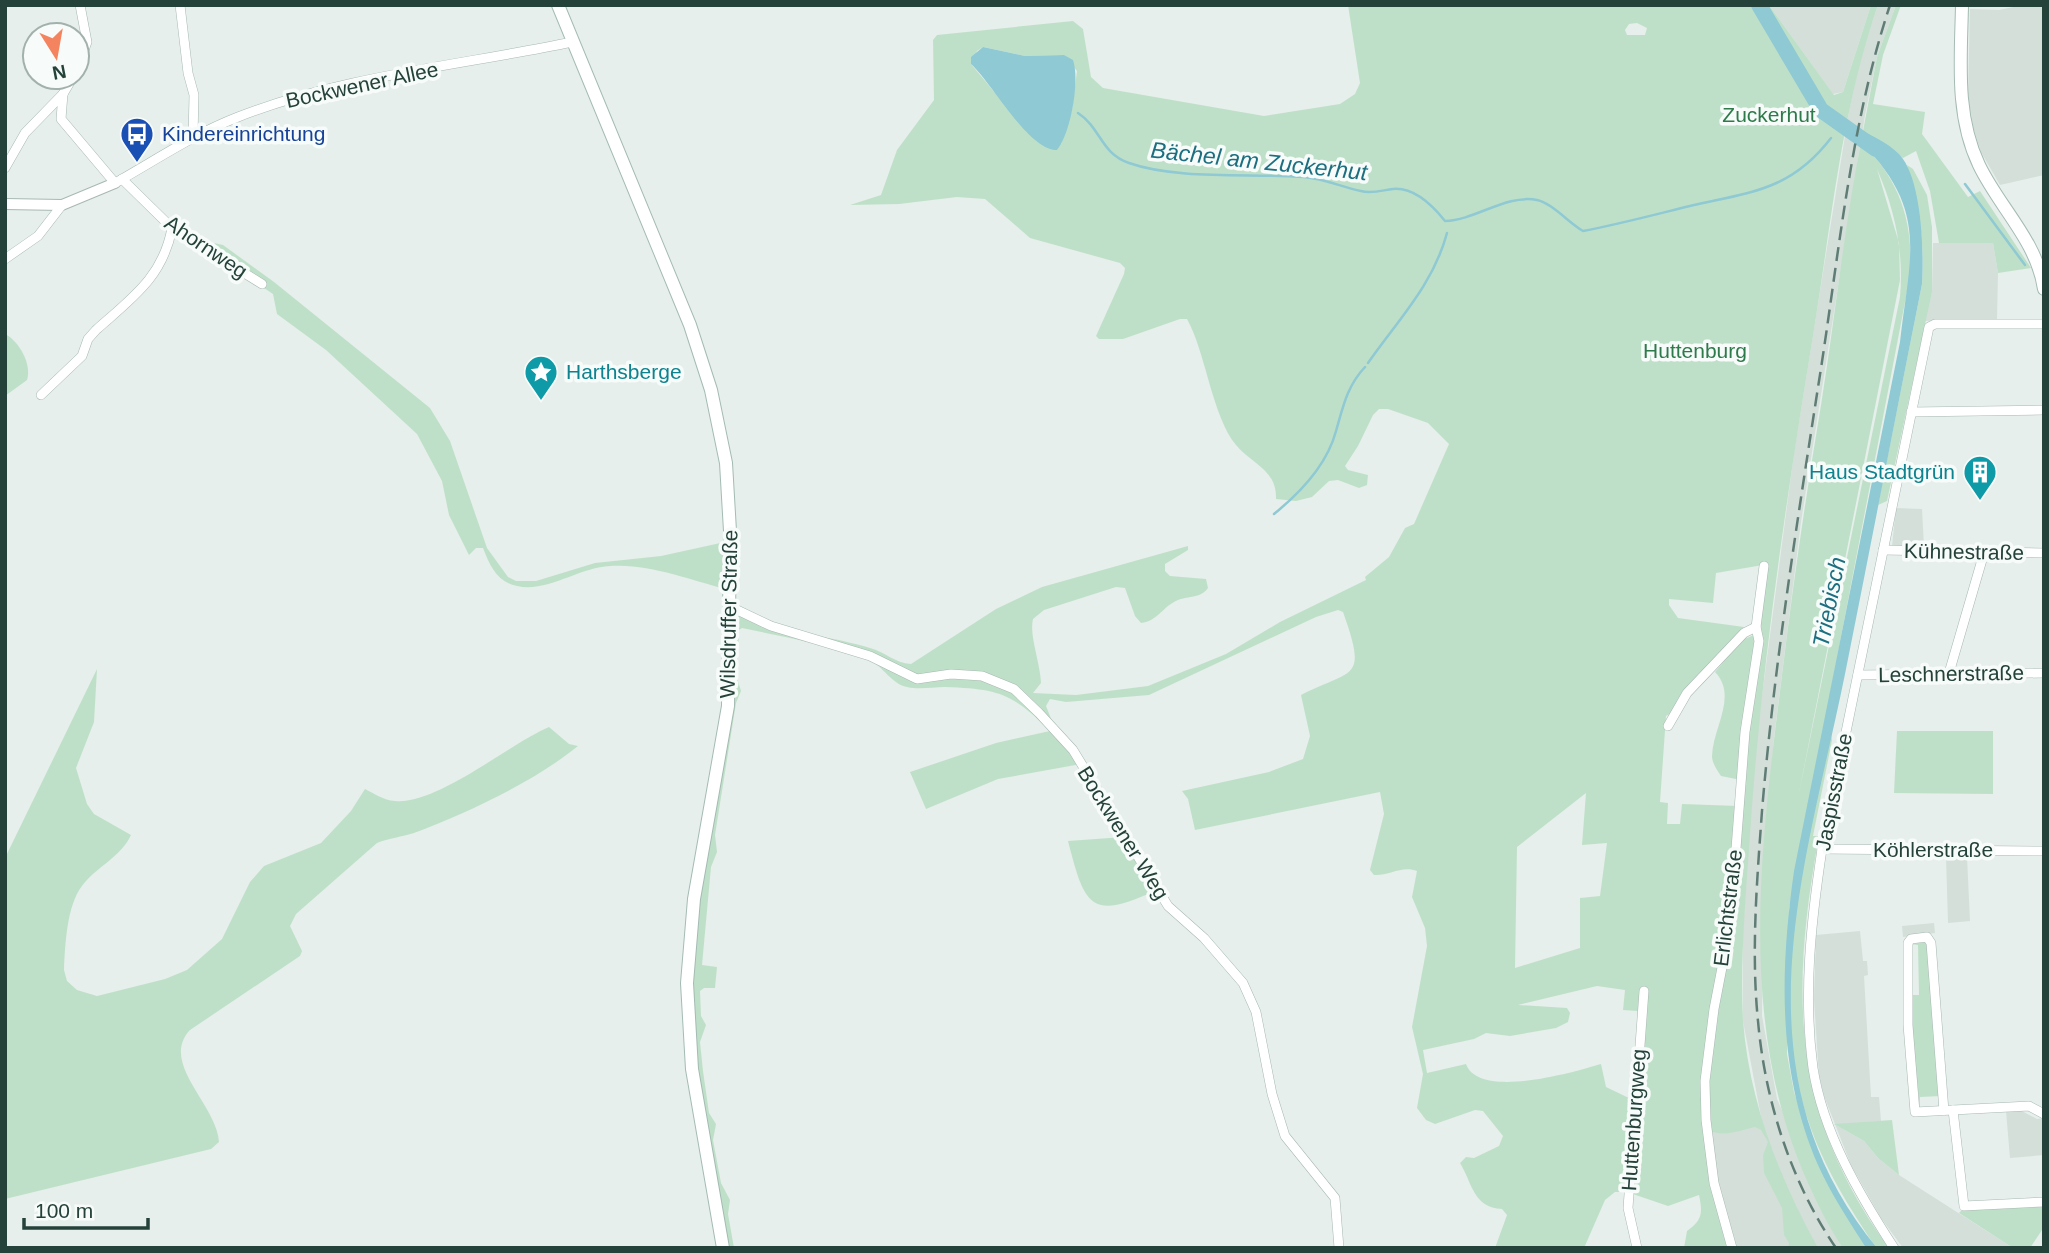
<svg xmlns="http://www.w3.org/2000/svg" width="2049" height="1253" font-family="Helvetica,sans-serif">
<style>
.built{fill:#d4dfda}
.green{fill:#bfe0c8;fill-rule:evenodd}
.water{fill:#8ec9d4}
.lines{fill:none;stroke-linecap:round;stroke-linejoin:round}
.stream{stroke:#8ec9d4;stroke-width:2.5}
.river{stroke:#8ec9d4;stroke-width:16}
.minor-casing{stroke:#a8b8b2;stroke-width:10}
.tertiary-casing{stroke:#a8b8b2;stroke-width:12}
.secondary-casing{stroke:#a4bbb3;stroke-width:14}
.minor{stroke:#fff;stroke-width:9}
.tertiary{stroke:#fff;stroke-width:10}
.secondary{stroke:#fff;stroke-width:12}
.rail{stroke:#5f7d75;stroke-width:2.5;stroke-dasharray:14 7;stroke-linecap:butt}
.labels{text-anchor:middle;stroke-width:7;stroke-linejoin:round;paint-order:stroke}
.street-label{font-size:21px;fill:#24423a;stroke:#f7fbf9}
.park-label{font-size:21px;fill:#2d7a4b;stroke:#f7fbf9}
.transit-label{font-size:21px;fill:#164399;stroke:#f7fbf9;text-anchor:start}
.culture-label{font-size:21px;fill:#0d838f;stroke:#f7fbf9;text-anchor:start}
.water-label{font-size:23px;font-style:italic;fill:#1c6f80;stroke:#f7fbf9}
</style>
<rect width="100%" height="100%" fill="#e6efeb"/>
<g class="built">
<path d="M1769,5h102l-28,87 -10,2z"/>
<path d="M1878,5h18l-19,52 -12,58 -64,407 -27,216 -11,139 -1,139 15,83 66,149h-111l-26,-121 56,-5 -19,-101v-91l12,-181 39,-296 55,-342 12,-57z"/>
<path d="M2023,5h21v170l-44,10 -19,-33 -7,-22 -6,-34 2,-87 29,1z"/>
<path d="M1933,243h60l5,30 -1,46 -73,2 8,-29z"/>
<path d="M1896,508l26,1 2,38 -32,-1z"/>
<path d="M1946,857h21l3,64 -22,2z"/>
<path d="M1934,923l1,10 -32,4 -1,-11z"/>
<path d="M1860,931l3,30h4l1,14 -4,1 7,121h8l2,24 -45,4 28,16 14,17 21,17 114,73h-110l-22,-30 -30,-53 -27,-69 -5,-20 -5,-77 2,-64z"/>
<path d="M2020,1110l17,9 7,-1v37l-34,3 -4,-47z"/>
</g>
<g class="green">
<path d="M1348,5h421l65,90 9,-3 28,-87h7c-37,106 -47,221 -65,331 -27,165 -52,332 -63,499 -4,61 -10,123 -7,185 6,81 36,157 75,228h-30l1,-5 -5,-8 -2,-27 -18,-35 -1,-18 5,-13 -7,-12 -6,-3c-17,4 -33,11 -48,2l25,119h-48l3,-17c15,-11 16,-17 12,-36l-31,11 -41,-14h-12l-10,8 -21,48h-89l12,-33 -5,-6c-29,-1 -30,-27 -42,-46l6,-6 8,1 25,-12 4,-10 -20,-25 -8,-1 -40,14 -9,-4 -9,-12 6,-34 -11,-47 15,-81 -2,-18 -13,-31 5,-26c-15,-6 -28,5 -43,4l-4,-5 14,-56 -4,-22 -185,38 -7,-31 -6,-8 87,-19 34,-13 7,-23 -9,-41c52,-27 67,-13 42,-83l-5,-2 -22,7 -167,78 -83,7 -16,-3 -4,7 10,25 25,33 -83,15 -72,30 -16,-37 86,-29 54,-12c-38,-38 -51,-42 -105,-44 -12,0 -26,3 -38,0 -16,-3 -23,-21 -39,-27 -40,-16 -84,-23 -126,-32l-3,2 -2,48 4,13 -5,12 -21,132 2,17 -6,15 -9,98 15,2 -2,21h-11l-4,3 1,25 5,9 -6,17 3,29 6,42 7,11 -3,16 8,43 9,17 -2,14 6,34h-11l-17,-90 -19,-175 36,-241 8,-142c38,33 93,34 139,48 15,4 25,15 41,16l85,-55 46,-22 146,-41v4l-23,14v7l5,5 36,3 2,9c-7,10 -19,8 -30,12 -15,6 -20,21 -37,23l-6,-7 -10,-28 -9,-1 -72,23 -11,9c-4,17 7,42 8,64l-8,10 43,2 72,-9 78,-32 54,-32 86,-42 -1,-3 24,-20 16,-29 9,-4 35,-80 -21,-21 -40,-14h-9l-6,6 -15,31 -13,20 3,4 20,5 -1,10 -8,3 -21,-8 -9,1 -17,16 -16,4 -20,-2c1,-29 -23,-34 -40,-54 -24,-29 -30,-92 -49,-126h-7l-57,20h-24l-3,-3 28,-62 1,-6 -5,-5 -90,-25 -45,-39 -28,-2 -58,7 -49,1 31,-10 16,-45 37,-50 -1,-60 4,-5 136,-14 10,8 8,48 12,11 161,28 76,-12 15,-10 5,-11zM1637,23l10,5 -2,7h-18l-2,-5 4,-6zM983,47l42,9 39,-1 13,16 -5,39 -11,34 -30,-8 -60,-72 6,-13zM1763,565l-9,70 -12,5 -27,32c23,24 -2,55 -3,84 0,7 5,14 9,20l20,4 -3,26 -56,-2 -2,20h-13l1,-21 -8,-1 6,-86 7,-4 71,-85 -66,-9 -9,-13v-6l44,4 3,-30zM1586,793l-4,52 25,-2 -7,53 -20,2v50l-65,20 2,-121zM1597,986l28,4 -2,20 15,1 -5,89 -27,-13 -5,-23c-27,8 -122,36 -135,0l-39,9 -4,-23 51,-11 12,-6 24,3 46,-8 12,-6 2,-9 -3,-5 -49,-3z"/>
<path d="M1896,5h5l-18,50 -10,49 52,8 -3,22 46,63 12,-6 51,77 -33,5 -5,-30h-54l-9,-52 -14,-40 -13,7 -40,-27 14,-74z"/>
<path d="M1861,142c38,37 53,79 49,134l-121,633 -2,145 7,38 25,74 47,82h-23c-14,-20 -25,-43 -35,-65 -72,-159 -47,-340 -26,-508 11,-91 24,-180 39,-270 14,-87 23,-177 40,-263zM1877,169c18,41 27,83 23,128l-101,496 101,-513 -1,-37z"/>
<path d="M1907,165l6,4 14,26 5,32v65l-45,209 -9,4 44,-221c3,-39 -3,-81 -15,-119z"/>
<path d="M205,241l18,4 51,37 156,126 20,33 37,107 21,29 8,4h20l59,-18 66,-7 64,-14 1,47c-36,-9 -78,-26 -116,-23 -30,1 -63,27 -93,20 -20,-4 -27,-20 -34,-38h-7l-7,7 -20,-40 -7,-34 -25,-47 -91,-84 -49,-36 -4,-20 -73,-49z"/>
<path d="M5,334c14,7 27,30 22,46l-22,16z"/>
<path d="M97,669l-3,53 -18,46 11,36 7,10 37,21c-10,22 -35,32 -49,51 -15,19 -17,59 -18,84l3,11 10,9 20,6 68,-17 22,-9 35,-31 28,-57 14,-16 57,-23 30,-32 14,-22c10,5 18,11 30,12 42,4 114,-57 154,-74l20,17 9,2c-44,36 -111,67 -164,87 -12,4 -25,5 -37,10l-81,71 -6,12 12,25 -2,5 -110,74c-31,33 27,75 29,112l-8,7 -206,50v-341z"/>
<path d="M1897,731h96v63l-99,-1z"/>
<path d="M1831,733l1,7 -19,96h6c-29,158 -28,278 70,412h-12l-4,-5c-28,-42 -53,-83 -68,-132 -37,-121 -2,-258 26,-378z"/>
<path d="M1124,837l33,53c-67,31 -72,17 -89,-49z"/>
<path d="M1927,942l14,154 -21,1v12l-9,-88 1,-26h7l-1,-50 -7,-1z"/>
<path d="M1892,1120l7,55 -21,-17 -14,-17 -30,-17z"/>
<path d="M2044,1204v23l-14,21h-17l-54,-35 3,-3z"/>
</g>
<g class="water">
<path d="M983,47l42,9 39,-1 9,5c7,20 -2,73 -16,90 -29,0 -64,-66 -86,-86v-7z"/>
<path d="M1863,131c13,7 31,15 40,28 19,27 21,94 19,125 -26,130 -51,260 -77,390 -40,197 -113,397 32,574h-11c-17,-27 -35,-54 -48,-83 -41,-94 -38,-195 -24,-294l106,-529c10,-88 29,-131 -39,-200z"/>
</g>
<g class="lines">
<g class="stream">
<path d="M1078,113c23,15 23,41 51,50 48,17 123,10 175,14 21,2 38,10 57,14 11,3 22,-1 32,-2 21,-2 40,17 52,32 31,-1 61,-27 92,-21 15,3 32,23 46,31 37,-7 74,-17 111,-26 59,-13 98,-16 137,-67"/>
<path d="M1965,184l60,81"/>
<path d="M1368,363c30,-43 65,-78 79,-130"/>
<path d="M1274,514c26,-21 53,-49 62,-83 7,-24 11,-45 29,-64"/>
</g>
<path class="river" d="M1759,5l62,105 55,39"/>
<defs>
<g id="minor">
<path d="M180,5l8,68 6,22 -1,42"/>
<path d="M77,69l10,-27 -7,-37"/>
<path d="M63,94l-2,25 54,64c41,-23 79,-49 123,-66 104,-41 225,-52 334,-75"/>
<path d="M5,168l20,-35 38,-39 10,-17"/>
<path d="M122,179l50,49 90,56"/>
<path d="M5,259l33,-23 24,-31"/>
<path d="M41,395l41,-39 6,-17 8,-9c36,-32 67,-53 76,-102"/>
<path d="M1911,412l133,-2"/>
<path d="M1883,550l161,3"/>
<path d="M731,607l40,19 99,30 47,23 34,-5 31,2 32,13 25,24 34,37 95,156 36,32 39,45 13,29 16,82 13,42 50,62 4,50"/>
<path d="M1949,673l35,-120"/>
<path d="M1858,675l186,-2"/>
<path d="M1668,726l19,-33 57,-60 12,-6"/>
<path d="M1822,849l222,2"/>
<path d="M1953,1110l11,96 80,-4"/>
<path d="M1944,1111l-13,-168 -4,-6 -16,2 -3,4v82l7,87 114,-6 15,8"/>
<path d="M1637,1248l-9,-40 16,-217"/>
<path d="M1732,1248l-18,-65 -8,-63 -1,-39 9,-72 16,-83 15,-194 14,-91 -3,-14 8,-61"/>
<path d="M1894,1248c-35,-54 -71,-115 -81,-180 -10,-73 -2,-146 9,-219l107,-522 6,-3h109"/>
</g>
<path id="tertiary" d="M5,204l57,1 53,-22"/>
<g id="secondary">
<path d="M558,5l132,320 21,65 15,73 4,68 -2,175 -34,193 -7,84 5,86 31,179"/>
<path d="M1962,5c-1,54 -7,110 17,160 20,42 58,76 65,124"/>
</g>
</defs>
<use href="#minor" class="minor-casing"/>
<use href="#tertiary" class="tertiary-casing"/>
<use href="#secondary" class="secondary-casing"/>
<use href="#minor" class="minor"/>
<use href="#tertiary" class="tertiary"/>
<use href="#secondary" class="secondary"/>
<path class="rail" d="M1836,1248c-45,-66 -71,-147 -78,-227 -7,-69 -1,-141 4,-210 12,-144 35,-288 57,-430 20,-126 31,-255 71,-376"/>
</g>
<defs>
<symbol id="bus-pin" viewBox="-11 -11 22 30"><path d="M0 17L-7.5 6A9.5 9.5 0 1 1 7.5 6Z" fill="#1a4fb4" stroke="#f7fbf9"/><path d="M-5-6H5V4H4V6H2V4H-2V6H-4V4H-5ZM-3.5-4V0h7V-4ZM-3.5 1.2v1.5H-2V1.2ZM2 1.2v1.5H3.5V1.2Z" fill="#fff"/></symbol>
<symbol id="sight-pin" viewBox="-11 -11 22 30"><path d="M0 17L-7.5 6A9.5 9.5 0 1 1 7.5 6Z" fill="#0f9aa8" stroke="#f7fbf9"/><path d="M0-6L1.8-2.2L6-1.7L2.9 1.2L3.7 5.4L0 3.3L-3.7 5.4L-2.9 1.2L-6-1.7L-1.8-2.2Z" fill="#fff"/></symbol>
<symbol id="building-pin" viewBox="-11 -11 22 30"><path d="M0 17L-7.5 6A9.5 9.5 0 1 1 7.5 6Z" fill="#0f9aa8" stroke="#f7fbf9"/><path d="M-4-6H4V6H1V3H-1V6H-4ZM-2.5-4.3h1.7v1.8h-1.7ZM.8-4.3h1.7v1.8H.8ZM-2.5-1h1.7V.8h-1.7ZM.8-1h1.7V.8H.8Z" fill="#fff"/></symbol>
</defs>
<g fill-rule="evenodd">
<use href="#bus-pin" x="118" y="115" width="38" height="52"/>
<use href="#sight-pin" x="522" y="353" width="38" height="52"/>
<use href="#building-pin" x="1961" y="453" width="38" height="52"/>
</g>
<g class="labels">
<g class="street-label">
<text transform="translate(362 85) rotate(-12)" y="7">Bockwener Allee</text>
<text transform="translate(206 247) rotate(34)" y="7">Ahornweg</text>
<text transform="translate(1964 552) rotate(1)" y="7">Kühnestraße</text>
<text transform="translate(729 614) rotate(-89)" y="7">Wilsdruffer Straße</text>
<text transform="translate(1951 674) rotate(-1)" y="7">Leschnerstraße</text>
<text transform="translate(1834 792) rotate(-79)" y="7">Jaspisstraße</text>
<text transform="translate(1123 833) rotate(58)" y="7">Bockwener Weg</text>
<text x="1933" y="857">Köhlerstraße</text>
<text transform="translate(1728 908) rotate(-83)" y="7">Erlichtstraße</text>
<text transform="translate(1634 1120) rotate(-86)" y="7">Huttenburgweg</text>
</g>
<g class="park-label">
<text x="1769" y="122">Zuckerhut</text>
<text x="1695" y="358">Huttenburg</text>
</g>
<g class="transit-label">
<text x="162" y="141">Kindereinrichtung</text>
</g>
<g class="culture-label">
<text x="566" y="379">Harthsberge</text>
<text x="1955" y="479" text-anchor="end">Haus Stadtgrün</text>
</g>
<g class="water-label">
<text transform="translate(1259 161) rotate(6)" y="8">Bächel am Zuckerhut</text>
<text transform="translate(1829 602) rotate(-79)" y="8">Triebisch</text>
</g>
</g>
<rect width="2049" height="1253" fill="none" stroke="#24423a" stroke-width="14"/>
<g transform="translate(56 56) rotate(169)"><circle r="33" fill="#f7fbf9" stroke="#a3b1ad" stroke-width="2"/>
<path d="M0-5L12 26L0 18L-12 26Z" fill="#f4845f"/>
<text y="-10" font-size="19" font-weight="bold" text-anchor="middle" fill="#24423a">N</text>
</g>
<path d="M24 1218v10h124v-10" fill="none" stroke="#24423a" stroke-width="3.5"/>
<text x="35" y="1218" font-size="21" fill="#24423a" stroke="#f7fbf9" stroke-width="5" paint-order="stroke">100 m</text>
</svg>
